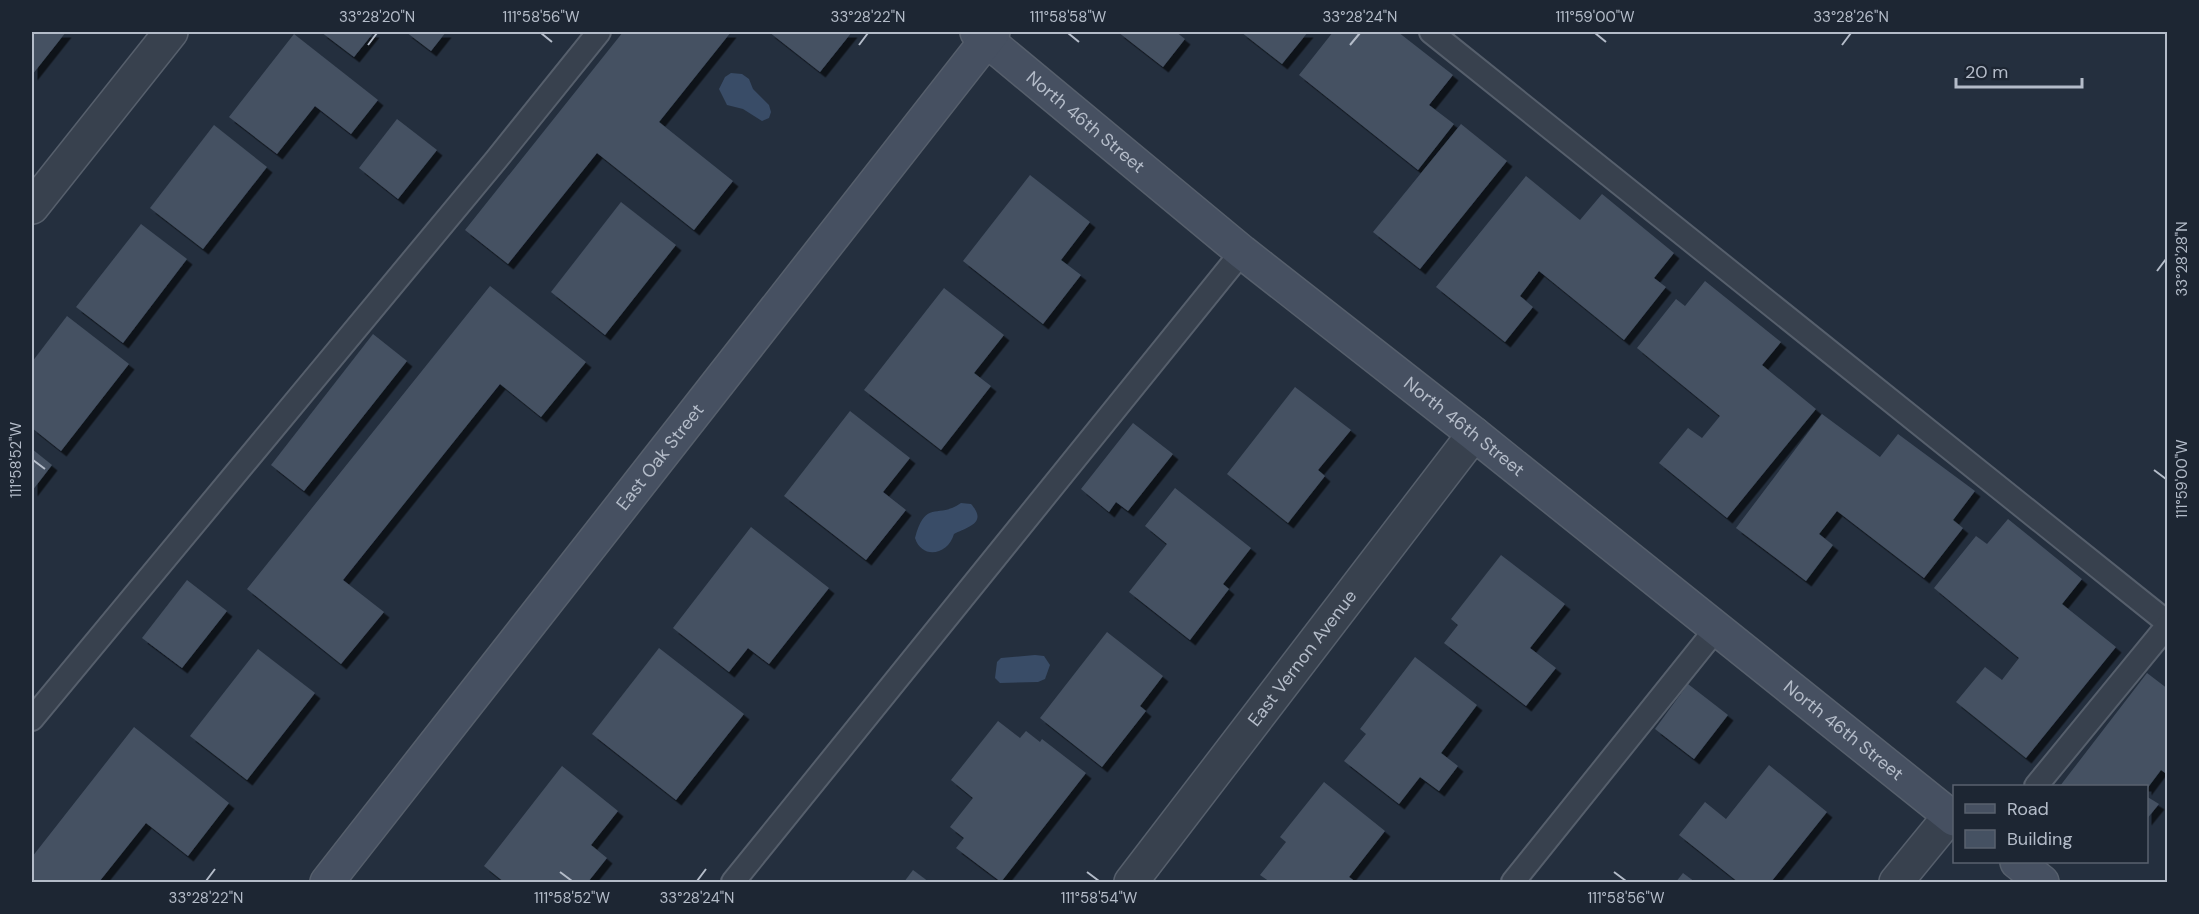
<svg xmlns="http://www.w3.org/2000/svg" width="2199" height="914" font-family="'DM Sans',sans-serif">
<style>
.water{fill:#394c67}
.building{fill:#455162;filter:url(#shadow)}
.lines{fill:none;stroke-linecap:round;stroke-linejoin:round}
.lane-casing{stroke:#565f6c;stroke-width:26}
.street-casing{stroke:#565f6c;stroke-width:36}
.secondary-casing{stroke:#565f6c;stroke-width:36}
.lane{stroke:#38414e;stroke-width:22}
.street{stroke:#38414e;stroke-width:33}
.secondary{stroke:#465061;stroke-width:33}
.ticks{fill:none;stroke:#b4bcc9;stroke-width:2}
.labels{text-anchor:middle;stroke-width:4.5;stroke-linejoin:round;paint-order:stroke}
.street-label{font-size:18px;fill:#b4bcc9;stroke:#1d2633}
.neatline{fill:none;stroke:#b4bcc9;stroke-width:2}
.ticks-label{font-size:15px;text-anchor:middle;fill:#b4bcc9}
</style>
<defs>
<filter id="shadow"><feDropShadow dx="5.5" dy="5.5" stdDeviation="0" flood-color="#0009"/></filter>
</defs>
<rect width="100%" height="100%" fill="#242f3e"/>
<g class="water">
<path d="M731,73l11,1 7,5 4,10 16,16 2,7 -2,6 -7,3 -19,-12 -16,-4 -8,-16 6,-12z"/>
<path d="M961,503l10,1c17,19 -3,23 -17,30 -6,21 -32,26 -39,4 11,-40 22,-18 46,-35z"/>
<path d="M1035,655l9,1 6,9 -5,14 -7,3 -38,1 -5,-5 2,-16 4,-4z"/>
</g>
<g class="building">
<path d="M32,32h34l-34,43z"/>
<path d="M321,32h53l-20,25z"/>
<path d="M406,32h40l-15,19z"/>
<path d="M623,32h108l-72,90 74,59 -39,49 -97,-77 -89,111 -43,-34z"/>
<path d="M769,32h83l-32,40z"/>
<path d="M1118,32h58l9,7 -22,28z"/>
<path d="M1241,32h67l-26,32z"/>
<path d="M1333,32h65l55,43 -24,30 25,19 -36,46 -119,-95z"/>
<path d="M294,34l84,66 -27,34 -36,-28 -38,48 -48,-37z"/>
<path d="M397,119l40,31 -39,49 -39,-31z"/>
<path d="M1461,124l46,37 -87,108 -47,-37z"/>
<path d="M214,125l53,42 -64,82 -53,-41z"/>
<path d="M1030,175l60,47 -29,38 20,15 -38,49 -80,-63z"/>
<path d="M1526,176l54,44 22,-26 72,59 -20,25 12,9 -42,53 -85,-69 -19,25 13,11 -28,35 -69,-55z"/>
<path d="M621,202l55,43 -71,90 -54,-43z"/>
<path d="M141,224l46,35 -64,84 -47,-36z"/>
<path d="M1705,281l76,61 -19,23 54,44 -89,109 -68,-55 29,-35 14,10 18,-22 -83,-68 39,-49 9,7z"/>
<path d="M490,286l96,76 -45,55 -41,-33 -157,196 41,32 -43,52 -94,-75z"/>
<path d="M944,288l60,47 -30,38 17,13 -50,64 -77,-60z"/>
<path d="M67,316l62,48 -68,87 -29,-23v-66z"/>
<path d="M373,334l34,27 -103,130 -33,-26z"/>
<path d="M1295,387l56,43 -33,40 7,6 -37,47 -61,-49z"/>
<path d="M850,411l60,47 -27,34 23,18 -40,50 -82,-64z"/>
<path d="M1822,414l58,43 18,-23 77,57 -22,29 10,8 -39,50 -87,-67 -18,23 14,11 -27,36 -70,-53z"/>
<path d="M1133,423l40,31 -45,57 -12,-9 -7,10 -28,-23z"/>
<path d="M32,449l20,16 -20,26z"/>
<path d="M1175,488l76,60 -28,36 6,5 -39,51 -61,-48 38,-48 -22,-18z"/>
<path d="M2008,519l74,60 -20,25 54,43 -90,111 -70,-56 29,-35 17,13 17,-22 -85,-70 42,-52 11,8z"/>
<path d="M751,527l78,61 -60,76 -21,-16 -19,24 -56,-44z"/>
<path d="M1501,555l64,49 -35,44 26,20 -30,38 -82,-63 14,-18 -7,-6z"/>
<path d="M187,580l40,31 -45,57 -40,-30z"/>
<path d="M1107,632l56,44 -23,30 6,5 -44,56 -62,-49z"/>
<path d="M659,648l85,66 -68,86 -84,-66z"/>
<path d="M258,649l57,44 -68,87 -57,-44z"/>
<path d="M1415,657l62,48 -36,48 17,13 -19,25 -19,-14 -21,27 -55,-43 22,-27 -6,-5z"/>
<path d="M2147,673l21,16v86l-7,-5 -15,20v-4h-86z"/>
<path d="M1688,684l40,31 -34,44 -39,-30z"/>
<path d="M998,721l22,17 6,-7 14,11 2,-3 44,34 -85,109 -45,-34 8,-10 -14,-11 23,-29 -22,-18z"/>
<path d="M134,727l95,76 -41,53 -42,-33 -47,59h-67v-25z"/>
<path d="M1769,765l58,47 -56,70h-33l-59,-47 26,-33 21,17z"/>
<path d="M562,766l56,45 -27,34 16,13 -19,24h-84l-20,-16z"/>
<path d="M1324,782l61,49 -36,46 7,5h-86l-10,-7 26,-33 -6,-5z"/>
<path d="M2146,796l13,8 -13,16z"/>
<path d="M913,870l16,12h-25z"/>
<path d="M1683,873l12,9h-19z"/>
</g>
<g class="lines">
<defs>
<g id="lane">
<path d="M1431,32l737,591"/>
<path d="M32,719l464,-559 103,-128"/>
<path d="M2036,786l132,-161"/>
<path d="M733,882l509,-630"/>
<path d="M1513,882l203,-253"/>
</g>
<g id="street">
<path d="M32,207l139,-175"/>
<path id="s1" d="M1131,882l343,-448"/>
<path d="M1896,882l54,-66"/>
</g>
<g id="secondary">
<path id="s2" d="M977,32l265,220 232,182 480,385"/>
<path d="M2017,862l25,20"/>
<path id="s3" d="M327,882l666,-850"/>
</g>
</defs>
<use href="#lane" class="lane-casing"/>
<use href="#street" class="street-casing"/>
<use href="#secondary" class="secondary-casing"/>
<use href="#lane" class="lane"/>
<use href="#street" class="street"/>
<use href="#secondary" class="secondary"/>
</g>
<path class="ticks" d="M541,33l11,9M1068,33l11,9M1595,33l11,9M368,45l9,-12M859,45l9,-12M1350,45l10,-12M1842,45l9,-12M2157,271l9,-12M33,460l12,9M2154,470l12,9M560,872l12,9M1087,872l12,9M1614,872l12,9M206,881l9,-12M697,881l9,-12"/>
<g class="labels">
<g class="street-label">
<text dy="6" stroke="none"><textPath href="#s2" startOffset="141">North 46th Street</textPath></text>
<text dy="6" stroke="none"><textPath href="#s2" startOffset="627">North 46th Street</textPath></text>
<text dy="6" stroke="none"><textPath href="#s3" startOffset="540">East Oak Street</textPath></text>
<text dy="6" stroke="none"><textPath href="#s1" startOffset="282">East Vernon Avenue</textPath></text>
<text dy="6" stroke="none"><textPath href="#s2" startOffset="1113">North 46th Street</textPath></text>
</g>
</g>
<rect width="2199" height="914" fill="none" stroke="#1d2633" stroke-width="66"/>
<rect x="1953" y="785" width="195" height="78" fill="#1d2633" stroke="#59626f" stroke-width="1.5"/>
<rect x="1965" y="804" width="30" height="9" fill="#465061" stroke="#59626f" stroke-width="1.5"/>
<text x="2007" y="815" font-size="18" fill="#b4bcc9">Road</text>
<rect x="1965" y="830" width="30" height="18" fill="#455162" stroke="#59626f" stroke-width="1.5"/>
<text x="2007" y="845" font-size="18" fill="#b4bcc9">Building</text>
<path d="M1956 78v9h126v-9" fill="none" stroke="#b4bcc9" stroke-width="3"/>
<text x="1965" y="78" font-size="18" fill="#b4bcc9" stroke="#1d2633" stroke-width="4.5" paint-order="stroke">20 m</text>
<rect x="33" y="33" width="2133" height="848" class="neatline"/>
<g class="ticks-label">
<text x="377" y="22">33°28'20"N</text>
<text x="541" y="22">111°58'56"W</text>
<text x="868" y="22">33°28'22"N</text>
<text x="1068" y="22">111°58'58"W</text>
<text x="1360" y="22">33°28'24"N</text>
<text x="1595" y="22">111°59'00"W</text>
<text x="1851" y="22">33°28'26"N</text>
<text transform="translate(2182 259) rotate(-90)" y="5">33°28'28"N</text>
<text transform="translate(16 460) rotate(-90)" y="5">111°58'52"W</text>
<text transform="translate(2182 479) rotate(-90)" y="5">111°59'00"W</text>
<text x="206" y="903">33°28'22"N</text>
<text x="572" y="903">111°58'52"W</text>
<text x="697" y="903">33°28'24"N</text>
<text x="1099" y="903">111°58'54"W</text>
<text x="1626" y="903">111°58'56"W</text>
</g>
</svg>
